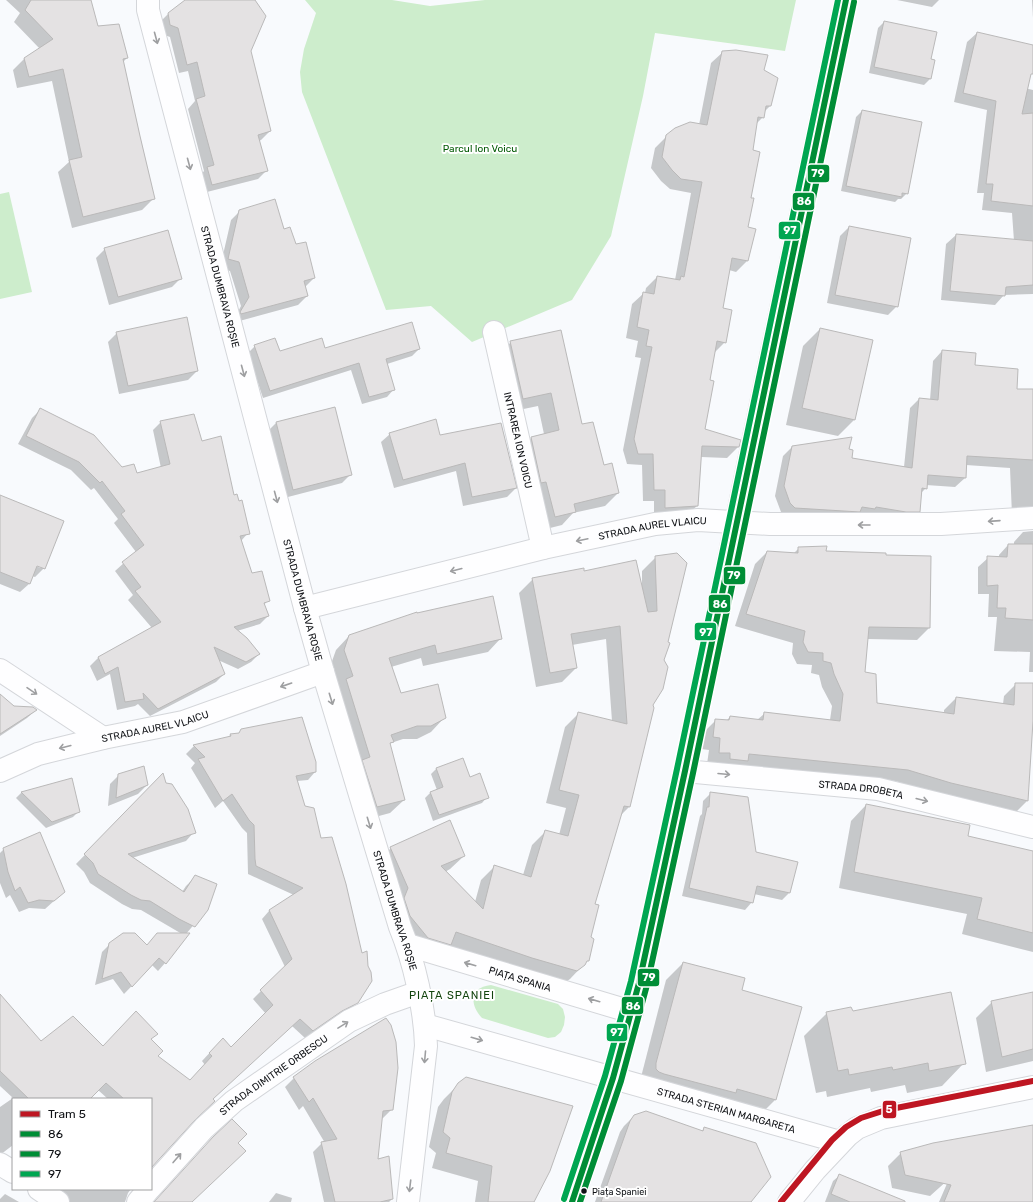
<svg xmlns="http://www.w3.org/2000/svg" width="1033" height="1202" font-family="Rubik,sans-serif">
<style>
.green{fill:#cdedcc}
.shadow{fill:#0003;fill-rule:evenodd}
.building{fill:#e4e2e3;stroke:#bab9b9}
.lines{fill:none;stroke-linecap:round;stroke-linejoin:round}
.minor-casing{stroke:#d4d6da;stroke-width:24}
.major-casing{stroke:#d4d6da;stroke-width:24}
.minor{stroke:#fefeff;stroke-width:22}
.major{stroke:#fefeff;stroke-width:22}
.bus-1-casing{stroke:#fff;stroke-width:9}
.bus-2-casing{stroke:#fff;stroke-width:9}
.bus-3-casing{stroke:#fff;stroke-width:9}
.bus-1{stroke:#008d36;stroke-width:6}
.bus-2{stroke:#008d36;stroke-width:6}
.bus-3{stroke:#00a651;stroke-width:6}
.tram-1-casing{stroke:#fff;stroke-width:9}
.tram-1{stroke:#be1622;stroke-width:6}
.oneway{stroke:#9e9fa1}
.bus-dot{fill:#0f1115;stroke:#fff;stroke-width:1.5}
.labels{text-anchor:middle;stroke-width:4;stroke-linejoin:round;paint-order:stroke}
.bus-label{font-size:9px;fill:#0f1115;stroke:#fff;text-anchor:start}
.park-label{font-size:10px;fill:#035b05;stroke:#fff}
.street-label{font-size:10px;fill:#0f1115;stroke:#fff}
.neighbourhood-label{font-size:11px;letter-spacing:1px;fill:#12440d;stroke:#fff}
.line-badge{stroke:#fff;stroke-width:1.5}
.badge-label{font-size:11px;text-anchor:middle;font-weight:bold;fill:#fff}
</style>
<rect width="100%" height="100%" fill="#f8fafd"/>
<g class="green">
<path d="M305,0h87l38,6 55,-6h311l-11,51 -130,-18 -12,63 -32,140 -39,64 -100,42 -41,-36 -45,4 -84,-218 -2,-20 4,-23 12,-36z"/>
<path d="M9,192l23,100 -32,7v-105z"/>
<path d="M491,985l67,19 5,5 2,8 -1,8 -3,7 -6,5 -7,1 -66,-20c-13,-14 -12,-31 9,-33z"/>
</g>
<g class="shadow">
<path d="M6,0h84l7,28 30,30 -4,4 31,136 -12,12 -70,18 -14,-56 11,-10 -17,-81 -35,7 -4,-18 12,-12 15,-9 -26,-27 6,-9z"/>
<path d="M187,0h67l-4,51 20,80 -9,9 -2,1 8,29 -9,9 -55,14 -4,-16 5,-6 -16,-62 7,-8 -7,-30 -9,2 -9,-36 -8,-3 -3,-11 9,-9z"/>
<path d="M897,0h42l-7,7z"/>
<path d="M1032,0h1v18z"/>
<path d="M884,22l46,38v19l-6,6 -55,-12 9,-45z"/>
<path d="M977,33l30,51 26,6v204l-29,1 -9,10 -54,-5 5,-56 10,-9 58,6 -2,-28 -30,-3 2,-17h-7l10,-83 -33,-8 13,-60z"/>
<path d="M723,52l40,18 7,36 -6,6 -1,5 -7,7 -4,26 -5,78v33l-11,11 -7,-2 -8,39 4,33 -12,12 -4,27 -5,49 34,17 -11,11 -26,-1 -3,48 -12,11 -32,2v-17h-11l-1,-36 -15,-1 -4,-14 18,-92 -6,-1 3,-16 -12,-3 6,-34 12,-11h1l1,-5 11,-11 18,3 16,-87 -21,-4 -9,-8 -10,-13 4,-20 12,-12 32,-11 12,-62z"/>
<path d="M862,111l45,82 -6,6h-3l-3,3 -54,-11 15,-74z"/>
<path d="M240,211l43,19 12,16 19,32 -9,9 2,9 -9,9 -66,18 9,-17 -11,-35 -10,-3 11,-48z"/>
<path d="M849,227l48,79 -9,9 -61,-12 13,-67z"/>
<path d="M105,249l76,29 -9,9 -63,18 -13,-47z"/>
<path d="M820,329l35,90 -17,17 -52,-11 17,-79z"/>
<path d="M117,333l80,38 -9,9 -69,14 -11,-52z"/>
<path d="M511,342l70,84 37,67 -13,13 -32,7 -11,12 -20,5 -24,-79 13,-13 13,-4 -6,-28 -29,6 -12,-56z"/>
<path d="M255,346l24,6 46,-3h94l-7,7 -25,8 7,25 -7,8 -25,7 -11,-34 -88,28 -15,-45z"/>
<path d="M942,351l32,15 42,24h17v129l-21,-4 -2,-47 -44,-3 -1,13 -10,9 -29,-2v3l-6,6 -1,17 -10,9 -123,-3 -5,-5 -6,-16 8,-40 10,-10 55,4 3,9 53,8 6,-59 9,-9 11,1 3,-39z"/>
<path d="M40,410l82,58 15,6 24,-6 -8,-38 8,-8 40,20 32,54 15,37 -7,8 10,33 17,26 -4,5 4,11 -8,8 -23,7 22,23 -8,8 -13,7 -20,-9 6,14 -8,8 -66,34 -12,-12 -3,2 -18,4 -7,-36 -13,7 -7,-15 8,-8 54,-30 -24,-28 5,-5 -18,-24 21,-19 -22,-29 4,-4 -24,-31 -3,2 -20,-20 -53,-26 14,-26z"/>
<path d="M276,423l75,51 -9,9 -58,15 -17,-66z"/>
<path d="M390,434l50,3 76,51 -9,9 -44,9 -7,-35 -62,17 -13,-46z"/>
<path d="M0,496l44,72 -9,9 -3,-1 -3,8 -9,8 -20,-8zM32,565l9,1v2z"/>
<path d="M1033,531v141h-4l1,-20 -36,-1 3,-34h-9l1,-23h-11v-27l10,-9h11v-3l9,-10h6v-3l9,-10z"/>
<path d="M799,548l26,4 60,4 45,1 -1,71 -12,12 -50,-1 -3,33 12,32 68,10v-4l12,-12 47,6 1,-8 12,-12h17v36l-6,81 -12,12 -76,-19 -44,-13 -153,-15 -35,-2 2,-14 -8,-1 3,-17 12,-12 10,1 4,-4 27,3 8,-7 65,7 2,-14 -10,-19 -3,-12 -8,-2 1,-8 -15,-1 -5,-10 1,-11 -58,-17 20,-62 12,-12 27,1z"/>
<path d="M656,557l7,103 -34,147 -9,9 -26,88 -6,56 -18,19 -7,5 -149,-32 -37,-90 14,-14 73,8 -14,13 -5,3 30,30 6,-22 14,-14 28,9 9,-30 14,-14 13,4 7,-27 -20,-5 19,-76 14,-14 33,8 -6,-82 -34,6 4,23 -14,14 -26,5 -17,-94 14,-14 51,-6 58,15v-17z"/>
<path d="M349,636l152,2 -13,14 -65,14 -2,-8 -30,9 10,27 43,24 -13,14 -14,7h-14l-12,4 -2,2 15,55 -14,13 -26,7 -30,-127 5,-6 -8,-23 5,-14z"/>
<path d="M0,696l14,11 22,3 -9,8 -27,18z"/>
<path d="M242,730l73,42 -7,8 -11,1 60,221 -8,9 -16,7 -28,20 -13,-12 -80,73 -61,68v-68h-43l-10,-9 -9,9h-76v46l-13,10v-48l13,-9 -13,-12v-79l41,35 61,6 49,-9 5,17 34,25 15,-16 -3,-4 13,-14 16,2 35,-35 -13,-15 32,-32 -23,-48 7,-8 25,-16 -46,-21 -1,-41 -5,-5 -19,-27 -8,7 -24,-40 4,-5 -9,-9 8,-8 34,-8 2,-3 8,-1z"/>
<path d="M437,768l32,10 18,19 -5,6 -49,18 -8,-23 6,-6 6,-2 -6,-16z"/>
<path d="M119,775l28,10 -9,9 -30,12 2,-22z"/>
<path d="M163,775l2,9 29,48 -8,9 -54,17 50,34 4,-6 9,-9 12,32 -21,25 -21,29 -7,8 -6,-6 -28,29 -11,-15 -18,6 7,-33 8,-8 36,2 36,-12 -41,-24 -9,-1 -10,-5 -32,-21 -6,-11 -8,-8z"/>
<path d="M22,792l57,19 -6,6 -27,11 -30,-30z"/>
<path d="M711,793l44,60 34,40 -7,7 -28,-6 -2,8 -7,8 -63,-14 18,-80 2,-2 1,-13z"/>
<path d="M866,805l101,32 66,15v100l-71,-18 5,-20 -128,-26 12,-67z"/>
<path d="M4,849l60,43 -19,17 -16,-1 -10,4 -9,-17 -4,3 -6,-15v-30z"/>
<path d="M683,963l58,28 35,108 -17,17 -119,-35 26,-101z"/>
<path d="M1033,993v68l-47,11 -10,-54 16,-16z"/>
<path d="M827,1013h25l112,50 -22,23 -35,7 -2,-8 -34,7 -1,-4 -43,9 -1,-6 -10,2 -12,-57z"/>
<path d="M294,1078l98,31 -9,9 -2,1 -5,41 16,39 -3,3h-65l-11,-50 9,-9h3l-22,-37 -4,4 -14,-23z"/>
<path d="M459,1084l74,118h-58l3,-21 -46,-13 4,-15 -7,-6 9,-40 6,-8z"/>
<path d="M634,1116l68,15 2,-3 45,74h-154l25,-70 4,-6z"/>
<path d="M1033,1126v76h-94l10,-23 -19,17 -38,-8 -4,-22 13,-13z"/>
<path d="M839,1176l49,26h-63l8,-21z"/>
<path d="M63,1189h68l-3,4 -3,9h-56l-10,-7z"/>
<path d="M276,1193l16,5 -1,4h-22z"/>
<path d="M5,1194l14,8h-19v-3z"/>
</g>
<g class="building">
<path d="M31,0h60l7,26 21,-2 9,34 -5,1 17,77 15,63 -72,18 -14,-57 13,-3 -19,-88 -34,8 -5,-19 29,-19 -28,-29z"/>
<path d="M185,0h70l11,16 -15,35 20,80 -13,4 10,36 -56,14 -5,-18 7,-2 -18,-66 9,-3 -8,-34 -10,3 -9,-37 -8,-3 -2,-12z"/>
<path d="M884,21l53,11 -6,27 4,1 -4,19 -57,-12z"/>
<path d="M977,32l56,13v29h-2l-9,40 11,-1v93l-42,-5 2,-17h-7l10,-83 -33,-8z"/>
<path d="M736,50l32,5 -4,15 14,8 -7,28h-5l-2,12 -6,-1 -5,33 7,2 -9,46h3l-6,29 8,2 -8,32 -16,-3 -9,50 9,2 -6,33 -9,-2 -7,39 4,1 -9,48 36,11 -2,7 -37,-1 -4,60 -33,2v-18h-11l-1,-36h-15l-4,-15 18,-92 -6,-1 3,-16 -12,-3 6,-35 11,2 3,-18 23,4 1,-4 3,1 18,-95 -21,-3 -9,-9 -10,-13 4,-22 9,-7 15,-6 17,3 15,-74z"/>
<path d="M862,110l60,12 -14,72 -6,-1v4l-56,-11z"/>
<path d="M275,199l9,30 6,-2 6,17 10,-2 9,36 -11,3 4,15 -67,18 -1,-2 9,-15 -10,-35 -11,-3 11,-49z"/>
<path d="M849,226l62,12 -13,69 -63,-12z"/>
<path d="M168,230l14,49 -64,18 -14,-49z"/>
<path d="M956,234l77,7v44l-27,2 -1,9 -55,-5z"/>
<path d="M187,317l11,54 -70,15 -12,-54z"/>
<path d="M412,322l8,27 -34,10 9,31 -26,7 -10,-34 -89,28 -16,-46 21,-7 5,13 42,-13 3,10z"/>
<path d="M820,328l53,12 -18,80 -53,-12z"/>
<path d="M561,330l21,94 11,-2 11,43 8,-2 7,30 -45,11 2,8 -21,5 -9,-35 -5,1 -10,-46 28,-7 -8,-37 -28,6 -13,-58z"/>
<path d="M942,350l34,3 -1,12 43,4 -1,20h16v71l-66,-4 -1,22 -38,-3 -1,14 -5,-1 -2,24h-14l-30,-5 -1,2 -13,-2 -2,5 -65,-4 -5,-5 -6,-17 8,-40 60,-9 -3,12 4,1 -1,8 60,10 7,-70 19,2z"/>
<path d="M335,407l17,68 -59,15 -17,-68z"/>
<path d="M40,408l54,27 28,32 12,-3 3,9 33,-9 -10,-43 34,-7 8,27 19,-5 13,59 3,-1 2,7 3,-1 8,34 -10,2 12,37 10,-2 8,30 -6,2 5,13 -35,11 13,11 13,16 -14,8 -32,-15 11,27 -67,35 -15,-16 1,6 -19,3 -7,-35 -13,7 -7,-17 63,-35 -26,-31 6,-4 -19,-25 22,-17 -23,-31 4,-3 -23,-30 -2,2 -21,-21 -53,-26z"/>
<path d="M436,419l4,16 61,-12 16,65 -45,9 -7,-34 -62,17 -14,-47z"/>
<path d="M0,495l64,26 -19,48 -8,-3 -7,18 -30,-12z"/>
<path d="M1008,544h25v76l-28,-2 1,-10h-9l1,-23 -11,1v-30l20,1z"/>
<path d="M827,546l-1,5 60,2v2l45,1 -1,72 -61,-1 -4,45 11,2 1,29 77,11 2,-17 58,8 1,-22h18v38l-5,80 -77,-18 -43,-13 -159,-16 -1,7 -18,-2v-6h-11l1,-15 -7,-1 2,-18 14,1 1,-4 33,4 1,-8 76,9 3,-27 -9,-20 -3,-11 -8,-2v-8l-15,-1 -5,-10 2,-11 -59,-17 21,-63 31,2v-6z"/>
<path d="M677,553l10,10 -19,79 2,1 -6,17 4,7 -5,22 -10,16 1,3 -24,99 -6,-1 -29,98 4,1 -8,32 3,2 -5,22h-2l-2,4 -8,6 -45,-13 -76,-26 -5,13 -23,-7 -18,-22 -6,-18 4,-10 -18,-41 60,-27 15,36 -24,10 42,43 11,-44 37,12 14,-47 23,6 11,-41 -20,-5 19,-78 49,12 -7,-98 -49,8 6,34 -27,5 -18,-95 52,-10v3l52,-11 12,52 9,-1 -2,-55z"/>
<path d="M493,596l9,43 -65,15 -2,-9 -46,13 12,35 37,-9 8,34 -15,8h-14l-26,9 3,7 -4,1 15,57 -28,7 -15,-47 8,-3 -24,-78 7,-3 -9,-26 5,-15 68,-23v1z"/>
<path d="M0,694l14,12 19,1 4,3 -37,24z"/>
<path d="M302,717l14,45v10l-20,4 9,30 9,2 7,30 11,-1 14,47 16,69 5,-2 1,15 3,6 1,9 -14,22 -16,8 -29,20 -13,-12 -87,80 2,2 -20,19 -44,48v-69h-27l-18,-16 -16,16h-61l-29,-28v-77l41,47 32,-25 30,30 33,-35 22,23 -7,5 12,12 -5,5 32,24 22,-24 -3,-3 14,-15 8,9 42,-42 -13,-15 32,-31 -23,-49 34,-22 -47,-22 -1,-7 -1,-34 -5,-5 -17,-26 -9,7 -25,-42 7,-2 -12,-12 38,-9 -1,-2 9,-1 2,-4z"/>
<path d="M463,758l7,19 10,-4 9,25 -50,17 -9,-23 13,-5 -7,-19z"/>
<path d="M144,766l4,19 -32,13 2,-24z"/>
<path d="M163,773l3,10 6,1 16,25 8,24 -68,21 56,38 11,-17 22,9 -9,26 -13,17 -16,-8 -29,-18 -9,-1 -10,-5 -33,-21 -5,-11 -9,-9z"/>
<path d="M72,778l8,34 -28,10 -31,-30z"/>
<path d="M710,792l38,5 8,55 42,10 -8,31 -33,-7 -4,17 -64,-15 18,-81h2z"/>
<path d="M866,804l104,21 -2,11 65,15v82l-56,-14 5,-21 -128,-26z"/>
<path d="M40,832l25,60 -11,9 -15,-1 -11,3 -8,-16 -5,4 -7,-19 -5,-24z"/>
<path d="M123,933h12l12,12 10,-12h33l-24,31 -7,-6 -27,29 -11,-15 -19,7 7,-36z"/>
<path d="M683,962l62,16 -3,12 60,17 -26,93 -39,-11 -1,4 -72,-19 -5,-2 -3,-3v-6z"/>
<path d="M951,992l15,72 -37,7 -1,-8 -35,7 -1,-3 -43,8 -1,-6 -10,2 -12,-59 25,-5 2,4z"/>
<path d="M1033,992v57l-31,8 -11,-56z"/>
<path d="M386,1018l5,7 5,17 2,26 -5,42 -10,1 -5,48 11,-3 4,43 -13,3h-45l-14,-60 16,-3 -24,-41 -4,4 -16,-25 22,-16z"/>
<path d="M466,1077l107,29 -23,65 -16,31h-46l4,-36 -46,-13 4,-15 -7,-6 9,-40 6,-9z"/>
<path d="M646,1111l57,20 1,-4 52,16 15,34 -20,25h-150l29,-81 4,-6z"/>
<path d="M232,1119l15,15 -9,9 8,8 -54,51h-38l59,-65z"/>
<path d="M1033,1125v77h-89l7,-17 -46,-10 -5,-23 33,-9z"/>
<path d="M839,1174l66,27v1h-55l-19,-8z"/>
</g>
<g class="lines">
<defs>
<g id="minor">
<path id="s1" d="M148,0v10l157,598 18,64 77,255c14,34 25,82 26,119l-18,156"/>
<path id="s2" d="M494,332l49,216"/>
<path id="s3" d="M305,608l238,-60 112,-24 43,-4 72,4h171l92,-6"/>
<path d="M0,670l103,68"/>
<path id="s4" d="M0,771l38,-17 65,-16 80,-16 140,-50"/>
<path id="s5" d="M685,771l193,18 155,38"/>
<path id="s6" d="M408,945l224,67"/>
<path id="s7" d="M425,1025l415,117"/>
<path d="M0,1164l13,8"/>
<path id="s8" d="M151,1187l53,-59 30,-27 115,-80 36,-17 34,-12"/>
<path d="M39,1189l19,13"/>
<path d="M138,1202l11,-13"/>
<path d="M789,1202l26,-32 33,-35 9,-7 24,-10 152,-31"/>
</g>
<path id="major" d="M572,1202l41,-124 26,-95 46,-212 59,-286 102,-485"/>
</defs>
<use href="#minor" class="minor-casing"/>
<use href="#major" class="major-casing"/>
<use href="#minor" class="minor"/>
<use href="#major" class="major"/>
<defs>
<path id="bus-1" d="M572,1202l41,-124 26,-95 46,-212 161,-771"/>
<path id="bus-2" d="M580,1202l41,-121 26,-96 46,-212 161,-771"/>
<path id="bus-3" d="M564,1199l41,-123 26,-95 46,-212 161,-769"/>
</defs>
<use href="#bus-1" class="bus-1-casing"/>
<use href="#bus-2" class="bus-2-casing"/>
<use href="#bus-3" class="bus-3-casing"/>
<use href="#bus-1" class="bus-1"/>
<use href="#bus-2" class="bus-2"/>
<use href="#bus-3" class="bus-3"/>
<defs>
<path id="tram-1" d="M781,1202l51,-62 14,-13 15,-9 25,-8 147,-29"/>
</defs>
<use href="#tram-1" class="tram-1-casing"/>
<use href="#tram-1" class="tram-1"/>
</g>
<defs><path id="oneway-shaft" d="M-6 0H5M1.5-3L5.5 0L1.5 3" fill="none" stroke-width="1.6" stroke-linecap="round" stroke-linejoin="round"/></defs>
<g class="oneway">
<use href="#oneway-shaft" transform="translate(156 38) rotate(75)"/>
<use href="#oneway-shaft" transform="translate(189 164) rotate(75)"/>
<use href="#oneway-shaft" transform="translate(243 371) rotate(75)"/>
<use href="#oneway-shaft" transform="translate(276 497) rotate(75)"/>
<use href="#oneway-shaft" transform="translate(994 521) rotate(176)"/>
<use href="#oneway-shaft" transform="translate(864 525) rotate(-180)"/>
<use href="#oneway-shaft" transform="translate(582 540) rotate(168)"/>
<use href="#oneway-shaft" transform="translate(456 570) rotate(166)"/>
<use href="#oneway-shaft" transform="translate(286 685) rotate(161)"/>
<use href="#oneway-shaft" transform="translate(32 691) rotate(34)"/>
<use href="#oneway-shaft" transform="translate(331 699) rotate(73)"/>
<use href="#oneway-shaft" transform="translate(65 747) rotate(166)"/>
<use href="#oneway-shaft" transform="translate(724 774) rotate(5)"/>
<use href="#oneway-shaft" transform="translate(922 800) rotate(14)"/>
<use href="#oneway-shaft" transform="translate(369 823) rotate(73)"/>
<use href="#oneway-shaft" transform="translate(470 964) rotate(-164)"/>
<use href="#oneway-shaft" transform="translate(594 1000) rotate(-164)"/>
<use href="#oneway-shaft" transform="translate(343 1025) rotate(-32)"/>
<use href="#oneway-shaft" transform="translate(477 1039) rotate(16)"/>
<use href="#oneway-shaft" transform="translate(425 1057) rotate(95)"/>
<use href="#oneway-shaft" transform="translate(177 1158) rotate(-49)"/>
<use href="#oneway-shaft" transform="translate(410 1186) rotate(97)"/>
</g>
<circle class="bus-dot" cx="584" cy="1191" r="3.5"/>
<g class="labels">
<g class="bus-label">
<text x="592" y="1195">Piața Spaniei</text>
</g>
<g class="park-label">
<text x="480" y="152">Parcul Ion Voicu</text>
</g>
<g class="street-label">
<text dy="4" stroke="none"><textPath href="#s1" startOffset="296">STRADA DUMBRAVA ROȘIE</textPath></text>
<text dy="4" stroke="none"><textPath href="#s2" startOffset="111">INTRAREA ION VOICU</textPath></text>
<text dy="4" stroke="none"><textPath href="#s3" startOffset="357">STRADA AUREL VLAICU</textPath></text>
<text dy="4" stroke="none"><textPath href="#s1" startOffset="620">STRADA DUMBRAVA ROȘIE</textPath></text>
<text dy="4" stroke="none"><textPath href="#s4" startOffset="162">STRADA AUREL VLAICU</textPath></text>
<text dy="4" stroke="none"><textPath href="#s5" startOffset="177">STRADA DROBETA</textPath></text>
<text dy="4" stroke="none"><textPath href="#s1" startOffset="944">STRADA DUMBRAVA ROȘIE</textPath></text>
<text dy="4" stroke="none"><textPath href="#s6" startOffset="117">PIAȚA SPANIA</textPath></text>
<text dy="4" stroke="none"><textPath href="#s8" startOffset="167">STRADA DIMITRIE ORBESCU</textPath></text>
<text dy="4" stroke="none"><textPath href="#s7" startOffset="313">STRADA STERIAN MARGARETA</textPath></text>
</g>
<g class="neighbourhood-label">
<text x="452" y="999">PIAȚA SPANIEI</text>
</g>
</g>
<g class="line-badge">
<rect x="807" y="164" width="23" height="19" rx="4" fill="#008d36"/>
<rect x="792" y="192" width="23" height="19" rx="4" fill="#008d36"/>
<rect x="778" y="221" width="23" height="19" rx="4" fill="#00a651"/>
<rect x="723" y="566" width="23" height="19" rx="4" fill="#008d36"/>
<rect x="708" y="594" width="23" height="19" rx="4" fill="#008d36"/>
<rect x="694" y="622" width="23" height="19" rx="4" fill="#00a651"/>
<rect x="637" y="968" width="23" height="19" rx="4" fill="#008d36"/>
<rect x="621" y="996" width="23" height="19" rx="4" fill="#008d36"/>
<rect x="606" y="1023" width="22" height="19" rx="4" fill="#00a651"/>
<rect x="882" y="1100" width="15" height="19" rx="4" fill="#be1622"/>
</g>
<g class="badge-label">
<text x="818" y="177">79</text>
<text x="804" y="205">86</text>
<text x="790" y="234">97</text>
<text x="734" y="579">79</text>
<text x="720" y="608">86</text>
<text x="706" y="636">97</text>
<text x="649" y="981">79</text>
<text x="633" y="1010">86</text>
<text x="617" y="1036">97</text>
<text x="889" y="1113">5</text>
</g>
<rect x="12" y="1098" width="140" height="92" fill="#ffffff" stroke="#9fa0a1"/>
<rect x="20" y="1111" width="20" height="6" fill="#be1622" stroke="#9fa0a1"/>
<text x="48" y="1118" font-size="12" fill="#0f1115">Tram 5</text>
<rect x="20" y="1131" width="20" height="6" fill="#008d36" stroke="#9fa0a1"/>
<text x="48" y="1138" font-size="12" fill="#0f1115">86</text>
<rect x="20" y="1151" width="20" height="6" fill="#008d36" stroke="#9fa0a1"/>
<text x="48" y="1158" font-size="12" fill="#0f1115">79</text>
<rect x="20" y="1171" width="20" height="6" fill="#00a651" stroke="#9fa0a1"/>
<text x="48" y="1178" font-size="12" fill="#0f1115">97</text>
</svg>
